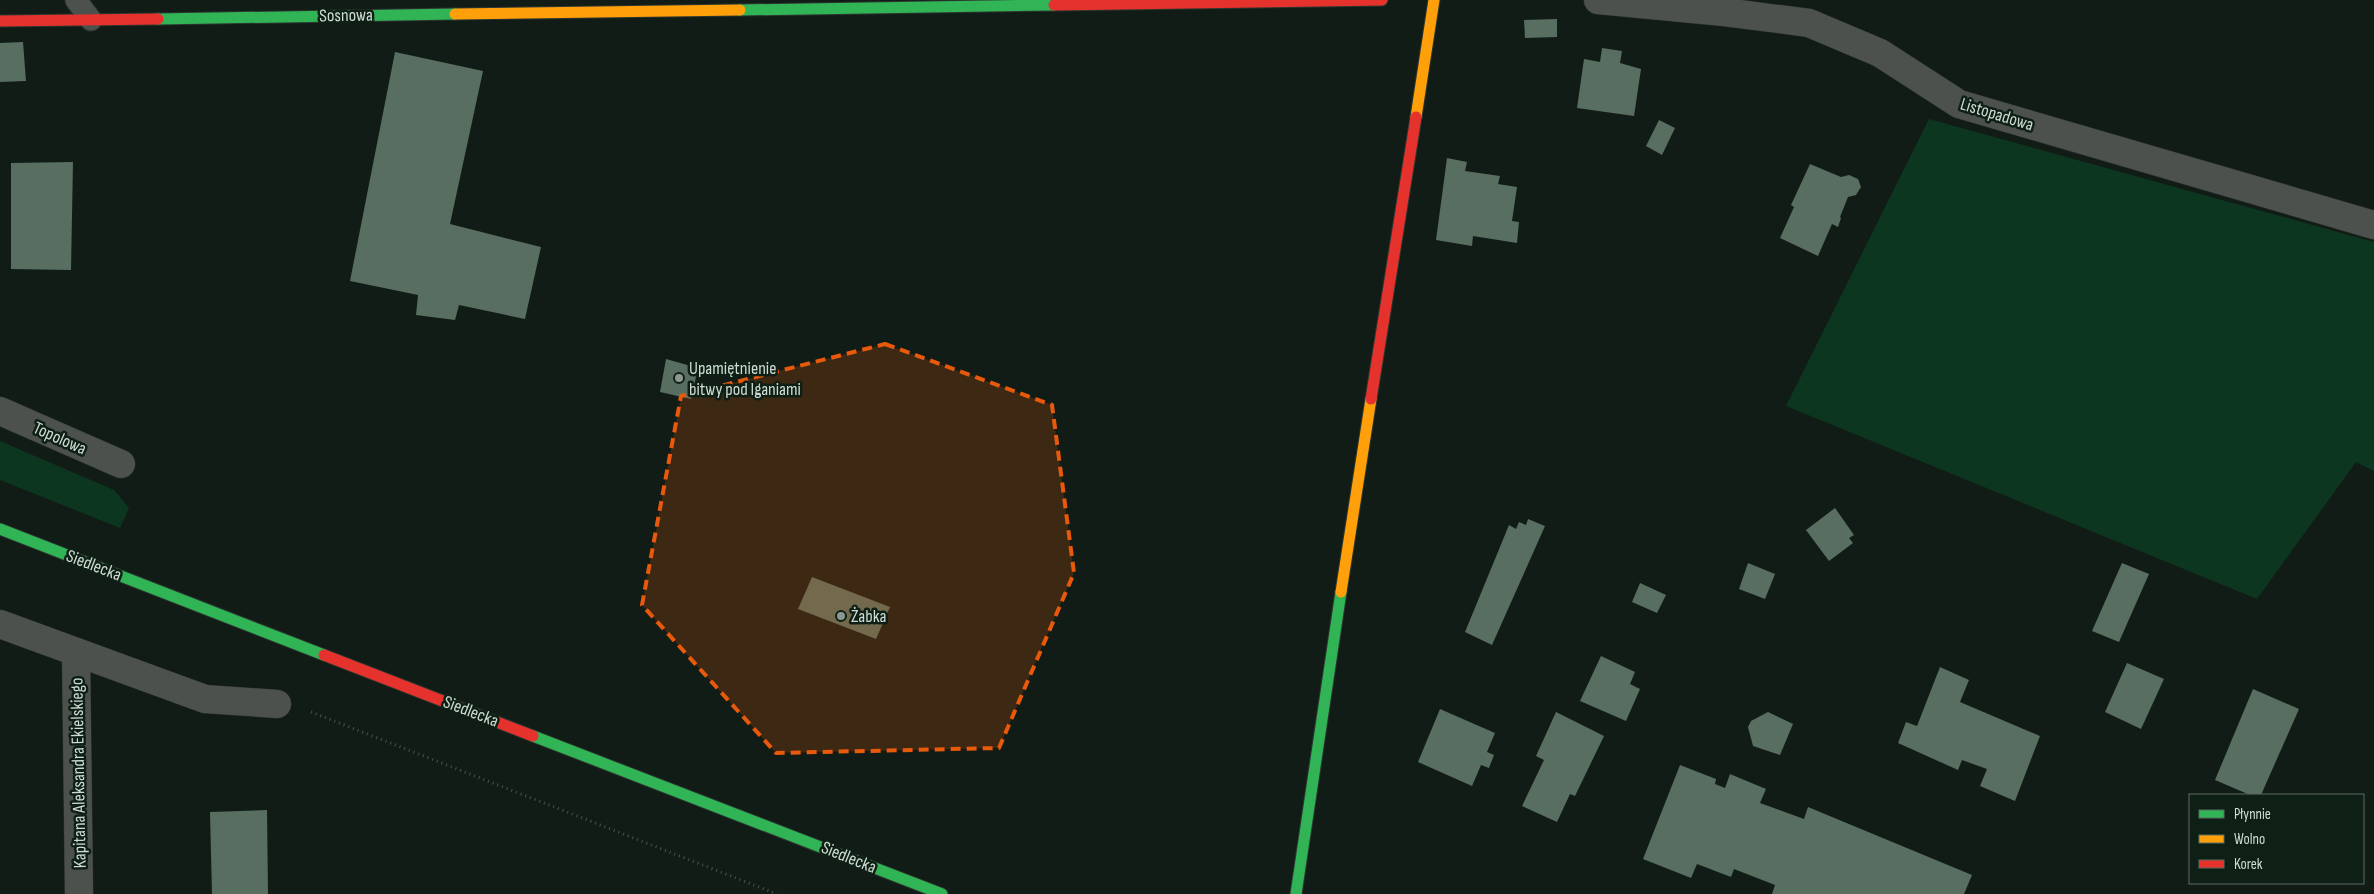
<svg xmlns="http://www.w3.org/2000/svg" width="2374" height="894" font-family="'Sofia Sans Condensed',sans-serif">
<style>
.green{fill:#0c361f}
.building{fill:#576e60}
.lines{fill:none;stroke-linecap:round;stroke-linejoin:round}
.lane-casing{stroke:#2d3630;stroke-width:23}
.street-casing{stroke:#2d3630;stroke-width:29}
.fast-casing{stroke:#2d3630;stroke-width:13}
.slow-casing{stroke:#2d3630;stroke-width:13}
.jam-casing{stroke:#2d3630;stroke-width:13}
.path{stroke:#4c514d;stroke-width:3;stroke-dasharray:1 4;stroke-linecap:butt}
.lane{stroke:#4d514e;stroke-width:21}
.street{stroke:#4d514e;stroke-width:28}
.fast{stroke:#30b455;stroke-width:11}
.slow{stroke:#ff9f0a;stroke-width:11}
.jam{stroke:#e5322d;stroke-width:11}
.marked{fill:#e8590c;fill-opacity:0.2;stroke:#e8590c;stroke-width:4;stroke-dasharray:10 6;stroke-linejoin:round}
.poi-dot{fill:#8d9890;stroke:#0e2015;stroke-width:2}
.labels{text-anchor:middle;stroke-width:5;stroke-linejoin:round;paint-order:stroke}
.street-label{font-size:18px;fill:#cfdbd2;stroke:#0e2015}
.poi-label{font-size:18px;fill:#cfdbd2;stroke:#0e2015;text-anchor:start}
</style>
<rect width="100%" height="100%" fill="#121c16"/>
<g class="green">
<path d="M1929,119l445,123v229l-18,-9 -99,137 -471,-193z"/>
<path d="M0,441l114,49 15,18 -9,20 -120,-48z"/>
</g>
<g class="building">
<path d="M1557,19v18l-32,1 -1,-18z"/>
<path d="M23,42l3,39 -26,1v-39z"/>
<path d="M1602,48l20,3 -2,12 21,6 -7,47 -57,-8 7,-49 16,3z"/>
<path d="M395,52l88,19 -33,153 91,23 -16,72 -66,-14 -4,15 -39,-5 2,-20 -68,-14z"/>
<path d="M1659,120l16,8 -13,27 -16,-9z"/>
<path d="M1447,158l20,4 -2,9 35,5 -2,8 19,3 -5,34 7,1 -2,21 -44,-7 -1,10 -36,-6z"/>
<path d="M73,162l-2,108 -60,-1v-106z"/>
<path d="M1810,164l31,13 8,-2 9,4 3,8 -5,8 -8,2 -8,20 1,1 -3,9 -6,-3 -14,32 -38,-18 14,-31 -3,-2z"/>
<path d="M666,359l32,9 -7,31 -31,-7z"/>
<path d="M1835,508l19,27 -5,3 4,5 -24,18 -23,-31z"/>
<path d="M1528,519l17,7 -53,119 -27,-13 44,-107 7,4 3,-7 7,3z"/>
<path d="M1748,563l27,11 -10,25 -26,-10z"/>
<path d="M2122,563l27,11 -30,68 -27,-11z"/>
<path d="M812,577l78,30 -14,32 -78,-30z"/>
<path d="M1640,583l26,12 -9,18 -25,-11z"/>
<path d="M1601,656l34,16 -5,12 10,5 -14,32 -46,-20z"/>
<path d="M2127,663l37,16 -23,50 -36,-17z"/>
<path d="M1940,667l29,13 -9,22 80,34 -25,65 -35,-15 7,-17 -25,-9 -4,10 -60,-27 8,-21 11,4z"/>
<path d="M2253,689l46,20 -38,86h-11l-35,-15z"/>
<path d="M1440,709l55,24 -8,19 7,3 -5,13 -8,-3 -9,21 -54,-24z"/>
<path d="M1556,712l48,24 -29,60 -5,-2 -13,28 -35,-16 22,-46 -8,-4z"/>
<path d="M1768,712l25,12 -13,31 -27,-9 -5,-19 3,-6z"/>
<path d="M1680,765l36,14 -1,5 10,4 5,-14 36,15 -6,14 44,16 4,-12 164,68 -8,19h-192l3,-9 -41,-16 -3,8 -34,-13 -6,14 -48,-19z"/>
<path d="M267,810l1,84h-56l-2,-82z"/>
</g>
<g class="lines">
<defs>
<path id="lane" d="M76,0l15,20"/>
<g id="street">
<path d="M1598,0l126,12 85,11 71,30 79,51 415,121"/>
<path d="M0,411l121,53"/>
<path d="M0,624l205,75 72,5"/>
<path d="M76,652l3,242"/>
</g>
<g id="fast">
<path d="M740,10l314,-5"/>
<path d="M158,19l297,-5"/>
<path d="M0,529l324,126"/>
<path d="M533,736l409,158"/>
<path d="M1296,894l45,-302"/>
</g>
<g id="slow">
<path d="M455,14l285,-4"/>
<path d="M1416,117l18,-117"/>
<path d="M1341,592l30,-193"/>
</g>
<g id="jam">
<path d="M1054,5l328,-5"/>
<path d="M0,21l158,-2"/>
<path d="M1371,399l45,-282"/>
<path d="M324,655l209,81"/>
</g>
</defs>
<use href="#lane" class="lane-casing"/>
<use href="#street" class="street-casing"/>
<use href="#fast" class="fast-casing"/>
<use href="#slow" class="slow-casing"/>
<use href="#jam" class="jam-casing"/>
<path class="path" d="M311,712l466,182"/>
<use href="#lane" class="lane"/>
<use href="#street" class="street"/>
<use href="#fast" class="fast"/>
<use href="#slow" class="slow"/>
<use href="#jam" class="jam"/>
</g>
<path class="marked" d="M885,344l167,61 22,168 -75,175 -223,5 -134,-148 39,-209z"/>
<g class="poi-dot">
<circle cx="679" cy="378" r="5"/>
<circle cx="841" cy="616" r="5"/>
</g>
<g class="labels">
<g class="street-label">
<text transform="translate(346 15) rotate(-1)" y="6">Sosnowa</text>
<text transform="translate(1997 114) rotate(17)" y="6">Listopadowa</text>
<text transform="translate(60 438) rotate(24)" y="6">Topolowa</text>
<text transform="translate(94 565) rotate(21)" y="6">Siedlecka</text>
<text transform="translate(471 711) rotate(21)" y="6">Siedlecka</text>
<text transform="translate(78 773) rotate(-91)" y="6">Kapitana Aleksandra Ekielskiego</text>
<text transform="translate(849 857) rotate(22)" y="6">Siedlecka</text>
</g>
<g class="poi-label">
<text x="689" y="374">Upamiętnienie<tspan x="689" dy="21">bitwy pod Iganiami</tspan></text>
<text x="851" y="622">Żabka</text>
</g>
</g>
<rect x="2189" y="794" width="175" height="90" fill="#0e2015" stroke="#5b6b61"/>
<rect x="2199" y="810" width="25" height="8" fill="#30b455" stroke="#5b6b61"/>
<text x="2234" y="819" font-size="15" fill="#cfdbd2">Płynnie</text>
<rect x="2199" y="835" width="25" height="8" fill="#ff9f0a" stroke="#5b6b61"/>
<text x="2234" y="844" font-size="15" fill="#cfdbd2">Wolno</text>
<rect x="2199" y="860" width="25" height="8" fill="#e5322d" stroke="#5b6b61"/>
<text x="2234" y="869" font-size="15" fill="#cfdbd2">Korek</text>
</svg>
